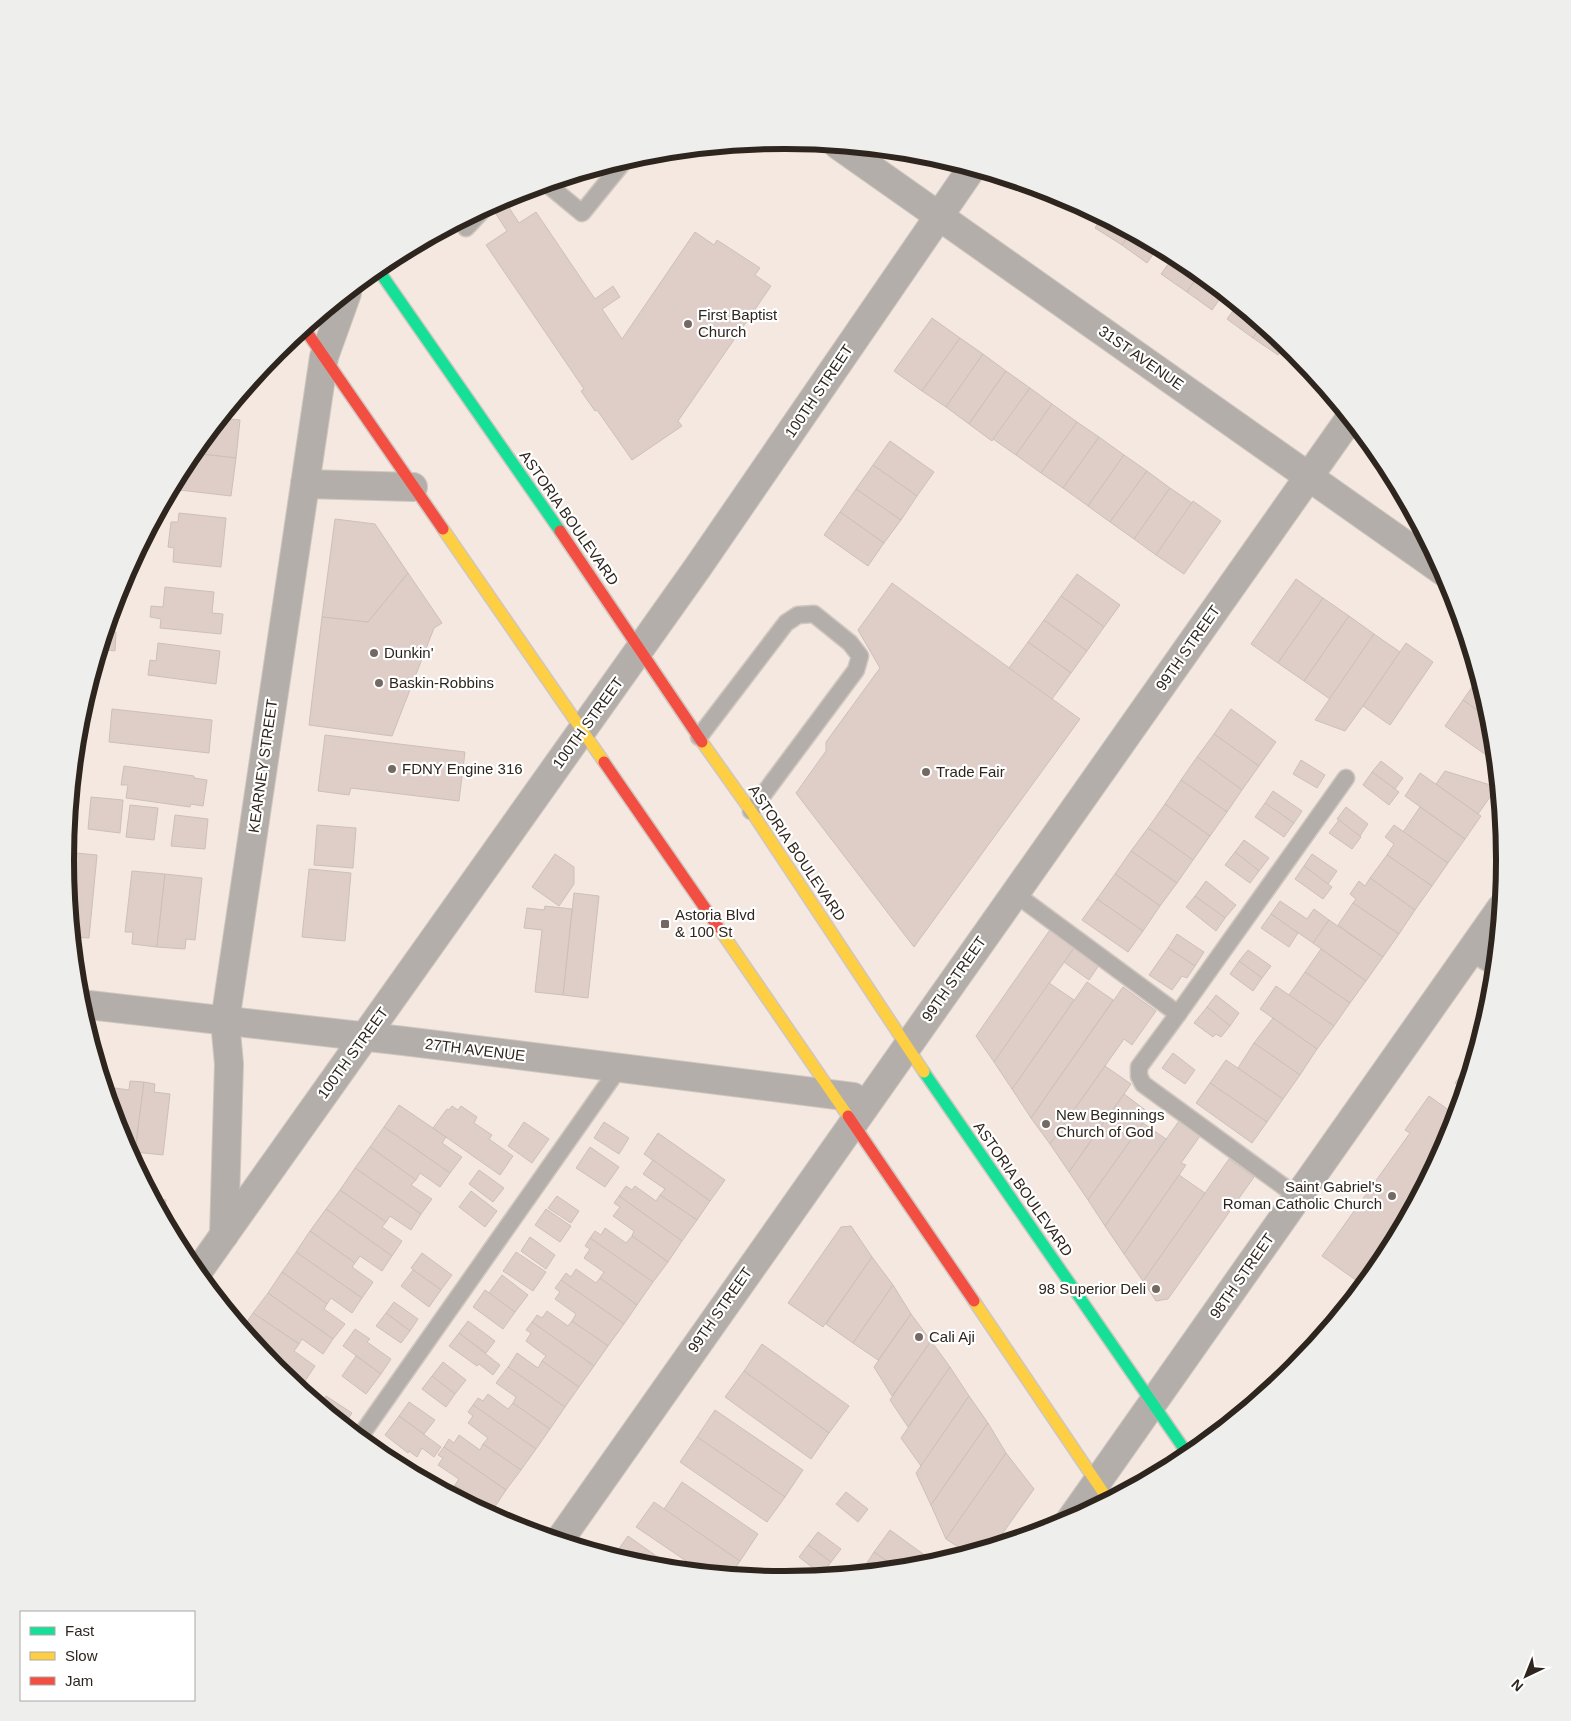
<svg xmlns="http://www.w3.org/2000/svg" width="1571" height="1721" font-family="Arial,sans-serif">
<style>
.building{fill:#dfcec8;stroke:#ccc0bb}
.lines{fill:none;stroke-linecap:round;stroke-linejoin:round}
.lane-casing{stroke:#cfc6bf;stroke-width:19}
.street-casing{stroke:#cfc6bf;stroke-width:30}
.fast-casing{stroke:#cfc6bf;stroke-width:14}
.slow-casing{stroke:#cfc6bf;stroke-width:14}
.jam-casing{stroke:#cfc6bf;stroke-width:14}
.lane{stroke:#b3aea9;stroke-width:16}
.street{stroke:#b3aea9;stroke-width:28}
.fast{stroke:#16e098;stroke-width:11}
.slow{stroke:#ffcf43;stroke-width:11}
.jam{stroke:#f24e42;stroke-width:11}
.poi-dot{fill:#736962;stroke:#fff;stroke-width:2}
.labels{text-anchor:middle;stroke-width:4.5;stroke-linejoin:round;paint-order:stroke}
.poi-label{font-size:15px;fill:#2e251e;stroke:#fff;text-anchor:start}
.street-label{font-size:15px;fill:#2e251e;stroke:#fff}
.rim{fill:none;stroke:#2e251e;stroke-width:6}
</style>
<rect width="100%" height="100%" fill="#f4e8e0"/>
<g class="building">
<path d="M1044,190l16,5 -3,4z"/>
<path d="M1060,195l27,14 -5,7 -25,-17z"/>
<path d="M508,206l11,17 17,-11 59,87 18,-13 7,11 -18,12 20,30 73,-107 19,13 3,-5 43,28 -5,7 16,11 -93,135 4,5 -50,34 -35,-50 -2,1 -14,-20 3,-2 -98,-144 21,-14 -11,-17z"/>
<path d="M1102,217l29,15 -9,13 -27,-17z"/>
<path d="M1131,232l27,15 -11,16 -25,-18z"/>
<path d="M1175,255l11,7 14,11 -13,19 -26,-18z"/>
<path d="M1200,273l24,20 -12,17 -25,-18z"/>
<path d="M1238,304l24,20 -9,14 -26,-19z"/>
<path d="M932,318l28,20 -38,53 -28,-20z"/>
<path d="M1262,324l24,19 -8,12 -25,-17z"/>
<path d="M960,338l23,16 -37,53 -24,-16z"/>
<path d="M983,354l23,17 -37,53 -23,-17z"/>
<path d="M1299,356l20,24 -1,2 -26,-17z"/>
<path d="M1006,371l24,17 -38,53 -23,-17z"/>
<path d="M1030,388l22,16 -36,51 -23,-16z"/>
<path d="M1052,404l25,18 -36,51 -25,-18z"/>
<path d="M221,418l19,2 -4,38 -44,-5z"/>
<path d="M1077,422l22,15 -36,51 -22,-15z"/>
<path d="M1099,437l25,18 -36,51 -25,-18z"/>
<path d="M890,441l44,31 -17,24 -44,-31z"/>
<path d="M192,453l44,5 -5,38 -60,-7 16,-29z"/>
<path d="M1124,455l23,16 -37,51 -22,-16z"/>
<path d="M873,465l44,31 -16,24 -45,-31z"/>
<path d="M1147,471l23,17 -36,51 -24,-17z"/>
<path d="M1170,488l22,15 -36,52 -22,-16z"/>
<path d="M856,489l45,31 -17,23 -44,-31z"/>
<path d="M1193,501l28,20 -37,53 -28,-19z"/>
<path d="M840,512l44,31 -16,23 -44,-31z"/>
<path d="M179,513l47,5 -5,49 -48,-5 1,-14 -6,-1 3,-25h7z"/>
<path d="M335,519l40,5 33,49 -40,49 -46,-5z"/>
<path d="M408,573l34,50 -8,5 -42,108 -83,-11 13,-108 46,5z"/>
<path d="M1077,574l43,31 -16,22 -43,-31z"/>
<path d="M1296,579l27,19 -45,65 -27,-19z"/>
<path d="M892,583l188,136 -166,228 -118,-154 30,-42v-9l54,-74 -22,-38z"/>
<path d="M165,587l49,5 -2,21 11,1 -2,20 -61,-6 1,-9 -11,-2 1,-11 12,1z"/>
<path d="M1061,596l43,31 -17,24 -43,-31z"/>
<path d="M1323,598l26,18 -45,65 -26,-18z"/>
<path d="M1349,616l25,18 -44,65 -26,-18z"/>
<path d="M1044,620l43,31 -16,22 -43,-31z"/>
<path d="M106,631l10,1 -1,19 -15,-2z"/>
<path d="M1374,634l26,18 -37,54 -18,25 -30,-11z"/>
<path d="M1028,642l43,31 -19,26 -43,-31z"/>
<path d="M158,643l62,8 -4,33 -68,-9 2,-15 6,1z"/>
<path d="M1406,643l27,19 -43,63 -27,-19z"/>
<path d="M1479,677l13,43v1l-29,-21z"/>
<path d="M1463,700l29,21 4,41 -51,-36z"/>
<path d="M112,709l100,11 -3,33 -100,-11z"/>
<path d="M1231,709l45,33 -17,24 -45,-32z"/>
<path d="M1214,734l45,32 -17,24 -45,-33z"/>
<path d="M325,735l140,17 -6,49 -108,-13 -2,7 -31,-4z"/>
<path d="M1197,757l45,33 -15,22 -46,-32z"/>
<path d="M1301,760l24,15 -8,13 -24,-14z"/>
<path d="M1381,761l22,17 -8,11 -23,-17z"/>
<path d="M124,766l70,10v2l13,2 -4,26 -12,-2 -1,3 -64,-9 2,-13h-7z"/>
<path d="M1445,771l52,16 -19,27 -42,-30z"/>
<path d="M1372,772l27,20 -10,13 -26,-20z"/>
<path d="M1420,773l61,43 -16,23 -60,-43z"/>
<path d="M1181,780l46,32 -17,24 -45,-32z"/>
<path d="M1273,791l29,20 -8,12 -29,-20z"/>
<path d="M91,797l32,3 -3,33 -32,-4z"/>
<path d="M1265,803l29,20 -10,14 -29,-20z"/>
<path d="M1165,804l45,32 -17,24 -45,-32z"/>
<path d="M130,805l28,3 -4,32 -28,-3z"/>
<path d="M1346,807l22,17 -8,12 -23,-17z"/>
<path d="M1420,807l45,32 -17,24 -45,-31z"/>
<path d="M175,815l33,4 -3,30 -34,-3z"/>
<path d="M1339,820l22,17 -9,12 -23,-16z"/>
<path d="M317,825l39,3 -3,40 -39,-3z"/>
<path d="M1394,825l54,38 -16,23 -45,-31 7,-11 -9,-7z"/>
<path d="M1148,828l45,32 -16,23 -46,-32z"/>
<path d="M1244,840l25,18 -10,13 -24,-19z"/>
<path d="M1131,851l46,32 -17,23 -45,-32z"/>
<path d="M66,852l31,3 -8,83 -17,-1 -7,-77z"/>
<path d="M1235,852l24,19 -9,12 -25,-18z"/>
<path d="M555,854l19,13v17l-15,22 -27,-19z"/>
<path d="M1312,854l25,17 -9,13 -24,-18z"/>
<path d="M1387,855l45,31 -17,24 -45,-32z"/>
<path d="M1304,866l28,21 -9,12 -28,-20z"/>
<path d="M309,869l42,4 -6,68 -43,-4z"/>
<path d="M132,871l33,3 -8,73 -25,-3 1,-12h-8z"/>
<path d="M165,874l37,4 -7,62 -9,-1 -1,10 -28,-2z"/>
<path d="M1115,874l45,32 -17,25 -46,-32z"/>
<path d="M1370,878l45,32 -16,24 -46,-31 3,-4 -6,-5 9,-13 6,5z"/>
<path d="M1206,881l30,24 -11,13 -30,-22z"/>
<path d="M574,893l25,3 -11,102 -25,-3z"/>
<path d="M1195,896l30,22 -9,13 -30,-24z"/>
<path d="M1097,899l46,32 -15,21 -46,-32z"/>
<path d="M1280,901l27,18 7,-10 15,11 -16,23 -42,-29z"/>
<path d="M1353,903l46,31 -16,23 -45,-32z"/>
<path d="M545,906l27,3 -9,86 -28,-3 7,-62 -18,-2 3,-20 17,2z"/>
<path d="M1271,914l27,19 -9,14 -28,-19z"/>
<path d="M1329,920l54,37 -17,24 -53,-38z"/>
<path d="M1052,927l25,17 -83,118 -18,-26z"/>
<path d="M1177,934l27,18 -9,14 -27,-18z"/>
<path d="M1077,944l24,18 -12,18 -25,-18z"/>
<path d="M1168,948l27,18 -8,12 -5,-2 -10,14 -23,-15z"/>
<path d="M1321,949l45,32 -16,22 -45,-31z"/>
<path d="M1248,950l23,16 -9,12 -23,-17z"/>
<path d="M1239,961l23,17 -9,13 -23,-17z"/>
<path d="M1305,972l45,31 -16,23 -45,-31z"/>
<path d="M1087,982l26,18 -82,118 -19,-29z"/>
<path d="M1049,983l25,17 -62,89 -18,-27z"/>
<path d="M1276,986l58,40 -17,23 -57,-40z"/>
<path d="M1123,987l33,24 -24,34 -8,-6 -74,105 -19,-26z"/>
<path d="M1216,995l23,18 -9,13 -23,-19z"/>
<path d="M1207,1007l23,19 -9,11 -5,-3 -3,3 -19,-14z"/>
<path d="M1273,1018l44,31 -17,26 -46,-32z"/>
<path d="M1254,1043l46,32 -17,24 -45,-31z"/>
<path d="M1477,1052l-12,38 -10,-7z"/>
<path d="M1173,1053l22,17 -10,14 -23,-16z"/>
<path d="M1226,1060l57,39 -16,23 -57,-39z"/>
<path d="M1105,1066l26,18 -62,88 -19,-28z"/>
<path d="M130,1081l14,1 -9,70 -7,-1 -8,-15 -8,-26 3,-22 14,2z"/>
<path d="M144,1082l11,2 -1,8 16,2 -7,61 -28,-3z"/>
<path d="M1210,1083l57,39 -15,21 -56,-40z"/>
<path d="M1124,1094l24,18 -7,10 2,1 -55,77 -19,-28z"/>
<path d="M1429,1096l28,20 -6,20 -67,125 -20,25 -42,-30 88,-123 -5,-3z"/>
<path d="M399,1105l47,32 -4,6 20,14 -12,16 -66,-46z"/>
<path d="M452,1106l6,4 3,-4 16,11 -3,6 18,12 -3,4 24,17 -13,19 -67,-47 14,-19 2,1z"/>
<path d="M1179,1121l21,15 -19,27 5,2 -62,89 -19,-28z"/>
<path d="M524,1122l25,17 -17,24 -24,-17z"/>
<path d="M604,1122l25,16 -10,16 -25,-16z"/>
<path d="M1143,1123l23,16 -61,87 -17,-26z"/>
<path d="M384,1127l66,46 -10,14 -20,-14 -4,7 -46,-33z"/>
<path d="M658,1133l67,47 -15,21 -66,-47z"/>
<path d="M370,1147l46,33 -5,5 21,14 -11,15 -66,-46z"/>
<path d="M590,1147l29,20 -14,20 -29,-19z"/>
<path d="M1229,1159l25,18 -86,122 -12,2 -13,-20z"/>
<path d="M653,1160l57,41 -13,19 -37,-25 5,-6 -22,-15z"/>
<path d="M355,1168l66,46 -10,16 -21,-14 -4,6 -46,-32z"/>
<path d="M479,1170l25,18 -11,14 -24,-18z"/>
<path d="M1179,1175l26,18 -62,88 -19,-27z"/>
<path d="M626,1186l6,4 3,-4 21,15 4,-6 37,25 -15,21 -63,-45z"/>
<path d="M340,1190l46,32 -4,5 20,14 -10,15 -66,-47z"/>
<path d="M471,1191l26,20 -12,16 -26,-20z"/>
<path d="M557,1196l22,15 -8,12 -23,-15z"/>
<path d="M619,1196l63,45 -14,21 -36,-26 2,-5 -21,-15 7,-9 -6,-4z"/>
<path d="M153,1198l13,2 -2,19z"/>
<path d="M326,1209l66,47 -10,15 -22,-15 -5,7 -45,-32z"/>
<path d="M546,1209l25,17 -11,16 -25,-17z"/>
<path d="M851,1226l21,31 -49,70 -35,-24 53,-76z"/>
<path d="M605,1228l21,15 6,-7 36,26 -15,20 -63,-44 5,-7 6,4z"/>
<path d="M310,1231l45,32 -3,4 21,15 -11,16 -66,-46z"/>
<path d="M530,1237l25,18 -9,14 -25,-18z"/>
<path d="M590,1238l63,44 -16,23 -37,-27 4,-6 -20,-14 6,-9 -5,-3z"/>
<path d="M296,1252l66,46 -10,15 -21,-15 -4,6 -45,-32z"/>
<path d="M516,1252l30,20 -13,19 -30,-20z"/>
<path d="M422,1253l30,22 -11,15 -30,-22z"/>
<path d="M872,1257l21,28 -40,58 -27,-19z"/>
<path d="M576,1269l20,14 4,-5 37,27 -13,19 -63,-44 5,-7 5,4z"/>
<path d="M413,1270l28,20 -12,17 -28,-21z"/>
<path d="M282,1272l45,32 -3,5 21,15 -12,15 -65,-46z"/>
<path d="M502,1275l26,20 -13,17 -26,-19z"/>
<path d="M561,1280l63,44 -16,22 -36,-25 4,-7 -21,-15 5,-7 -5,-4z"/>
<path d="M893,1285l18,29 -33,46 -25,-17z"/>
<path d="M485,1290l30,22 -12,17 -30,-22z"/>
<path d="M268,1293l65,46 -10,15 -21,-15 -3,5 -46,-31z"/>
<path d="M394,1302l24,17 -8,12 -24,-18z"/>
<path d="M547,1311l21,15 4,-5 36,25 -14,20 -62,-44 5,-7 5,3z"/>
<path d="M253,1313l46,31 -5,7 21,15 -10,15 -47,-33 -16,-19z"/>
<path d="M386,1313l24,18 -9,12 -25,-17z"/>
<path d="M911,1314l20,27 -39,55 -18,-29z"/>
<path d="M468,1321l27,20 -9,12 -27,-20z"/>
<path d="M532,1322l62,44 -15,21 -37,-26 4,-5 -20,-15 5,-8 -5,-3z"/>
<path d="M355,1329l15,10 -3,3 24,17 -10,15 -38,-28z"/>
<path d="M459,1333l41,32 -7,10 -14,-11 -2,2 -28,-20z"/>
<path d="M931,1341l19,26 -42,60 -18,-27z"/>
<path d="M762,1344l87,62 -20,27 -85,-62z"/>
<path d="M258,1348l47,33 -6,8 -23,-19z"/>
<path d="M517,1353l21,15 4,-7 37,26 -14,20 -57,-40z"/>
<path d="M356,1356l25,18 -15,20 -24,-18z"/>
<path d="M443,1362l23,18 -11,14 -23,-18z"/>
<path d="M508,1367l57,40 -15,22 -37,-26 3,-6 -20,-14z"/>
<path d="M950,1367l19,29 -48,70 -20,-28z"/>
<path d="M744,1371l85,62 -18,26 -86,-62z"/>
<path d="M432,1376l23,18 -9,13 -24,-18z"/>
<path d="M488,1394l20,15 5,-6 37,26 -14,20 -63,-44 5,-7 5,3z"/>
<path d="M326,1396l26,17 -8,12 -24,-19z"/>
<path d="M969,1396l19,27 -57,82 -15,-32z"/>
<path d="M409,1402l26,18 -11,14 -25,-18z"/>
<path d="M473,1405l63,44 -15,21 -38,-26 5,-6 -20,-15 5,-7 -5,-4z"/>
<path d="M715,1410l88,60 -18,27 -88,-60z"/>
<path d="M399,1416l42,31 -7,10 -12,-9 -5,9 -8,-6 -1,2 -23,-18z"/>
<path d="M988,1423l18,30 -60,86 -15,-34z"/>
<path d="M459,1435l21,15 3,-6 38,26 -15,20 -62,-43 5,-8 5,4z"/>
<path d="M697,1437l88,60 -18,25 -87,-60z"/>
<path d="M384,1446l22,15 -5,7 -23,-14z"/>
<path d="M444,1447l62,43 -14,21 -37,-26 4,-6 -21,-14 5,-7 -5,-3z"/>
<path d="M1006,1453l28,36 -41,58 -24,7 -23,-15z"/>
<path d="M430,1477l20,15 5,-7 37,26 -3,4 -62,-33z"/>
<path d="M682,1482l76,52 -18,27 -76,-52z"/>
<path d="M846,1492l22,17 -10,13 -22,-18z"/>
<path d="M654,1502l86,59 -10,15 -26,-3 -68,-46z"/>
<path d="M890,1530l47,34 -11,3 -26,3 -26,-18z"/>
<path d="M818,1532l23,17 -10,13 -23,-17z"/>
<path d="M628,1536l48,34 -31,-3 -32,-10z"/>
<path d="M808,1545l23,17 -9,13 -23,-18z"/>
<path d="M874,1552l26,18 -37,3 -2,-1z"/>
</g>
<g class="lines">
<defs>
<g id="lane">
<path d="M547,184l35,29 43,-53"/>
<path d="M466,228l18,-19"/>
<path d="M699,737l87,-114 12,-8 16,-1 36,29 10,13 -4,14 -105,141"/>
<path d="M1014,893l164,121 168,-236"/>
<path d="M1470,953l25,14"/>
<path d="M1178,1014l-39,53v9l4,8 155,113"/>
<path d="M359,1438l260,-370"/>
</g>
<g id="street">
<path d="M838,145l606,427"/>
<path d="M305,484l108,3"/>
<path d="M80,1004l324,37 449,56"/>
<path d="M224,1235l5,-171 -4,-43 99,-664 23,-64"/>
<path d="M197,1273l501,-706 274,-399"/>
<path d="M1069,1522l432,-614"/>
<path d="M559,1541l791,-1123"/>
</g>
<g id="fast">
<path d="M377,268l183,263"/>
<path d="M924,1072l265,384"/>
</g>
<g id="slow">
<path d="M443,529l161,233"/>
<path d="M702,742l49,69 173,261"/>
<path d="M718,927l130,189"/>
<path d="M974,1301l135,200"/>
</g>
<g id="jam">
<path d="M304,328l139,201"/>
<path d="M560,531l142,211"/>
<path d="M604,762l114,165"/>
<path d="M848,1116l126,185"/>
</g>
</defs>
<use href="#lane" class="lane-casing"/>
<use href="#street" class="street-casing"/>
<use href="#fast" class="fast-casing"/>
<use href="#slow" class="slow-casing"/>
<use href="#jam" class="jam-casing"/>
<use href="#lane" class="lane"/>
<use href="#street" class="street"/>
<use href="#fast" class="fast"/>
<use href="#slow" class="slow"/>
<use href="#jam" class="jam"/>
</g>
<g class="poi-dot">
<circle cx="688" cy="324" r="5"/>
<circle cx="374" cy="653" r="5"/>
<circle cx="379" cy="683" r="5"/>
<circle cx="392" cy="769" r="5"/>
<circle cx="926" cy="772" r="5"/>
<rect x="660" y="919" width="10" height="10" rx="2.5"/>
<circle cx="1046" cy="1124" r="5"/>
<circle cx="1392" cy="1196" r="5"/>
<circle cx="1156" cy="1289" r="5"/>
<circle cx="919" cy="1337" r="5"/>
</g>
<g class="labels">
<g class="poi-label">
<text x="698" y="320">First Baptist<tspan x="698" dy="17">Church</tspan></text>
<text x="384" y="658">Dunkin'</text>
<text x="389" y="688">Baskin-Robbins</text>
<text x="402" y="774">FDNY Engine 316</text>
<text x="936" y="777">Trade Fair</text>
<text x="675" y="920">Astoria Blvd<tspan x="675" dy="17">&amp; 100 St</tspan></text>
<text x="1056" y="1120">New Beginnings<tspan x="1056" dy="17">Church of God</tspan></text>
<text x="1382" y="1192" text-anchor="end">Saint Gabriel's<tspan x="1382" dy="17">Roman Catholic Church</tspan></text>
<text x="1146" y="1294" text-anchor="end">98 Superior Deli</text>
<text x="929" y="1342">Cali Aji</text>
</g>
<g class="street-label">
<text transform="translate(1141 358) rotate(35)" y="5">31ST AVENUE</text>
<text transform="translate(819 391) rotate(-56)" y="5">100TH STREET</text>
<text transform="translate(569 518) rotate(55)" y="5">ASTORIA BOULEVARD</text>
<text transform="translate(1188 648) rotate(-55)" y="5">99TH STREET</text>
<text transform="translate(588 723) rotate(-54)" y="5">100TH STREET</text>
<text transform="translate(263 766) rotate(-82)" y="5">KEARNEY STREET</text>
<text transform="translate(797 853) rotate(56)" y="5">ASTORIA BOULEVARD</text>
<text transform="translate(954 979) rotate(-55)" y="5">99TH STREET</text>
<text transform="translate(475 1050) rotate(7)" y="5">27TH AVENUE</text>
<text transform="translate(353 1053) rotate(-54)" y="5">100TH STREET</text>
<text transform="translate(1023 1189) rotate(55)" y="5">ASTORIA BOULEVARD</text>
<text transform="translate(1242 1276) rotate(-55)" y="5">98TH STREET</text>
<text transform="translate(720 1310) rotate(-55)" y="5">99TH STREET</text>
</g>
</g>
<path d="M0 0H1571V1721H0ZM74 860a711 711 0 1 1 1422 0a711 711 0 1 1-1422 0Z" fill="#eeeeed" fill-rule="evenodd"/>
<path class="rim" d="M74 860a711 711 0 1 1 1422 0a711 711 0 1 1-1422 0Z"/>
<rect x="20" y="1611" width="175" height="90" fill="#ffffff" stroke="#aba8a5"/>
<rect x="30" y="1627" width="25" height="8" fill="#16e098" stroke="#aba8a5"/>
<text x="65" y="1636" font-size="15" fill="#2e251e">Fast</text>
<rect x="30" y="1652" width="25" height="8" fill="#ffcf43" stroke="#aba8a5"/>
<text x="65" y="1661" font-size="15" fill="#2e251e">Slow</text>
<rect x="30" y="1677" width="25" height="8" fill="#f24e42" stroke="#aba8a5"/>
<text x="65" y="1686" font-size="15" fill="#2e251e">Jam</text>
<g transform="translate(1526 1676) rotate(223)" stroke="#ffffff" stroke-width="4" paint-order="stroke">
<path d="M0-4L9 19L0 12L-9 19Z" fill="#2e251e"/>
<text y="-8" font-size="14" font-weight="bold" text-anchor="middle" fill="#2e251e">N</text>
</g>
</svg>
